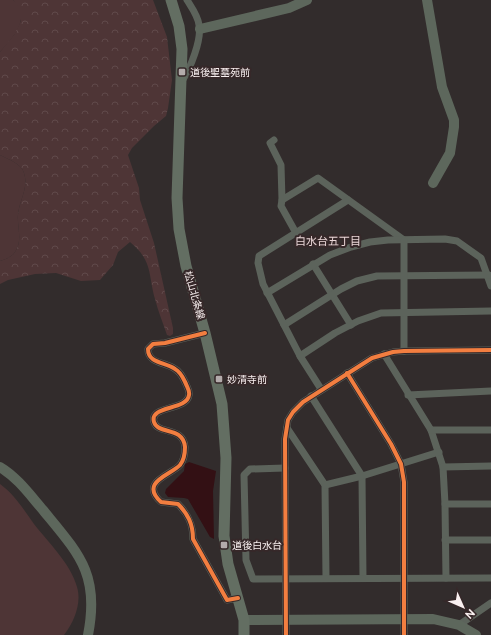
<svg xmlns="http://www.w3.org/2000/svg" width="491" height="635" font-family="Raleway,'Noto Sans JP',sans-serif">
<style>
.green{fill:#4e3536}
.forest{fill:url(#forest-crowns)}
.water{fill:#331014}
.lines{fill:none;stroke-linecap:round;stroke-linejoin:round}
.street{stroke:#5c635b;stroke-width:7}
.secondary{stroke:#5d675c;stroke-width:10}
.primary{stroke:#636e62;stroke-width:11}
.cycleway-casing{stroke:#362829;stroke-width:6}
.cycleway{stroke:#f27e40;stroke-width:4}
.poi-dot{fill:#b3abab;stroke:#362829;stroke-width:1.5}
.labels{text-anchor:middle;stroke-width:4;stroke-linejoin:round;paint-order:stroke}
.poi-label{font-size:10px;fill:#f9f0f0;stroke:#362829;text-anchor:start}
.street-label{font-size:10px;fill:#f9f0f0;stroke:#362829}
.neighbourhood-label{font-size:11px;fill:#ead7d8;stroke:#362829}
</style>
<defs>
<pattern id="forest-crowns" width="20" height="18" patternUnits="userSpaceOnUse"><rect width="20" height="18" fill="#4e3536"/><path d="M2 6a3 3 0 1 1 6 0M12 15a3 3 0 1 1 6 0" fill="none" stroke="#60494a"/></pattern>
</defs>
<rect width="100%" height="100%" fill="#322c2c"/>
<g class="green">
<path d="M0,0h13c3,3 7,7 8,10 3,17 -11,31 -21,42z"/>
<path d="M0,155c8,4 22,9 24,18 5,15 -5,28 -6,42 -1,12 5,26 -3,37 -3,5 -9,7 -15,9z"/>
<path d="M0,484c14,10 24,26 34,40 14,18 37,40 43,63 5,16 -3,35 -13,48h-64z"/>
</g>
<path class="forest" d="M13,0h140l14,37 5,43 -4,28 -2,8 -12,10 -22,22 -4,7 11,33 1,12 14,43 19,85v6l-3,2 -3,-1c-4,-12 -9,-24 -12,-36 -7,-25 -2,-38 -25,-57l-12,10 -5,13 -13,15 -19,1 -25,-8 -21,1 -27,6 -8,4v-23c6,-2 12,-4 15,-9 8,-11 2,-25 3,-37 1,-14 11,-27 6,-42 -2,-9 -16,-14 -24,-18v-103l14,-17 7,-14 -1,-12z"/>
<path class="water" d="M189,462l27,9 -3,20 1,48 -4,-2 -22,-38 -4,-1 -16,-1 -3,-4 1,-4 18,-18 1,-7z"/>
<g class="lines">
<g class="street">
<path d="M182,81c8,-12 20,-41 17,-56 -1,-9 -7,-17 -12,-25"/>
<path d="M274,140l-4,3 11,22 1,35"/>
<path d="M296,233l-15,-27 1,-6 36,-22 86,62"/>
<path d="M313,264l38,61"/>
<path d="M267,293l63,-38 21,-8 19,-5 18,-2 57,-1 12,2 24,17 10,28"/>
<path d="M284,325l57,-36 16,-8 20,-5 112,-1"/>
<path d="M205,333l-40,10 -12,1 -5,5c0,15 18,13 27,20 6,3 8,9 11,15 1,3 4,7 3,11 -2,16 -40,10 -35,27 4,13 29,4 31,25 0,6 -1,13 -5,18 -9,10 -41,17 -19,37l17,2c10,10 15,20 15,35l34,61 11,-2"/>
<path d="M404,351v-110"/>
<path d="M384,354l47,76 12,37 2,37 1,74"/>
<path d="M300,356l35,-23 23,-12 23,-8 110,-2"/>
<path d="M347,373l44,71 10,20 3,18v153"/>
<path d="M321,389l-21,-33 -37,-72 -5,-21 1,-7 89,-56"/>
<path d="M408,395l83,-4"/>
<path d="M311,396l51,80 1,102"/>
<path d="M287,428l38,57 1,93"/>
<path d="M431,430h60"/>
<path d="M443,467l48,-1"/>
<path d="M285,468l-35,1 -6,6 2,85 7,19 238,-1"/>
<path d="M325,485l37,-9 77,-24"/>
<path d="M445,504h46"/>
<path d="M445,540h46"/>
<path d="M459,625l32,-22"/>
<path d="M286,635l-1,-196 3,-19 5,-8 10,-10 69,-44 21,-6 11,-1 87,-1"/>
</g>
<g class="secondary">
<path d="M427,0l15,87 12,33v7l-4,26 -17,30"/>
<path d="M200,29l89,-21 18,-8"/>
<path d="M0,467c17,10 30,28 43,43 36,44 57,64 45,125"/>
<path d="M244,620l189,-1 26,6 17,10"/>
</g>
<path class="primary" d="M171,0l8,26 3,23 -5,149 2,31 7,37 19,67 17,71 4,54 -2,78 4,28 16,56v15"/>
<defs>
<g id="cycleway">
<path d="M205,333l-40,10 -12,1 -5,5c0,15 18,13 27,20 6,3 8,9 11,15 1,3 4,7 3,11 -2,16 -40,10 -35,27 4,13 29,4 31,25 0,6 -1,13 -5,18 -9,10 -41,17 -19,37l17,2c10,10 15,20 15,35l34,61 11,-2"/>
<path d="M347,373l44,71 10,20 3,18v153"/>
<path d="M286,635l-1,-196 3,-19 5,-8 10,-10 69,-44 21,-6 11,-1 87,-1"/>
</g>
</defs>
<use href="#cycleway" class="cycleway-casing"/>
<use href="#cycleway" class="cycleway"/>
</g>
<g class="poi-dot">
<rect x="178" y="68" width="8" height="8" rx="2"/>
<rect x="215" y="375" width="8" height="8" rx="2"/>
<rect x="220" y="541" width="8" height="8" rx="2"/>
</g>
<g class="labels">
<g class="poi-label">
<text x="190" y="76">道後聖墓苑前</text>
<text x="227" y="383">妙清寺前</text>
<text x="232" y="549">道後白水台</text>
</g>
<g class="street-label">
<text transform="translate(195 295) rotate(74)" y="4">松山北条線</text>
</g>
<g class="neighbourhood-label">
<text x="328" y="245">白水台五丁目</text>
</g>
</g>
<g transform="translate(463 607) rotate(135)" stroke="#362829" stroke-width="3" paint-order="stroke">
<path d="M0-3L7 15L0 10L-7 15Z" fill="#f9f0f0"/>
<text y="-6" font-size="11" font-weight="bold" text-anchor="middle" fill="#f9f0f0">N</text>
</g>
</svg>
